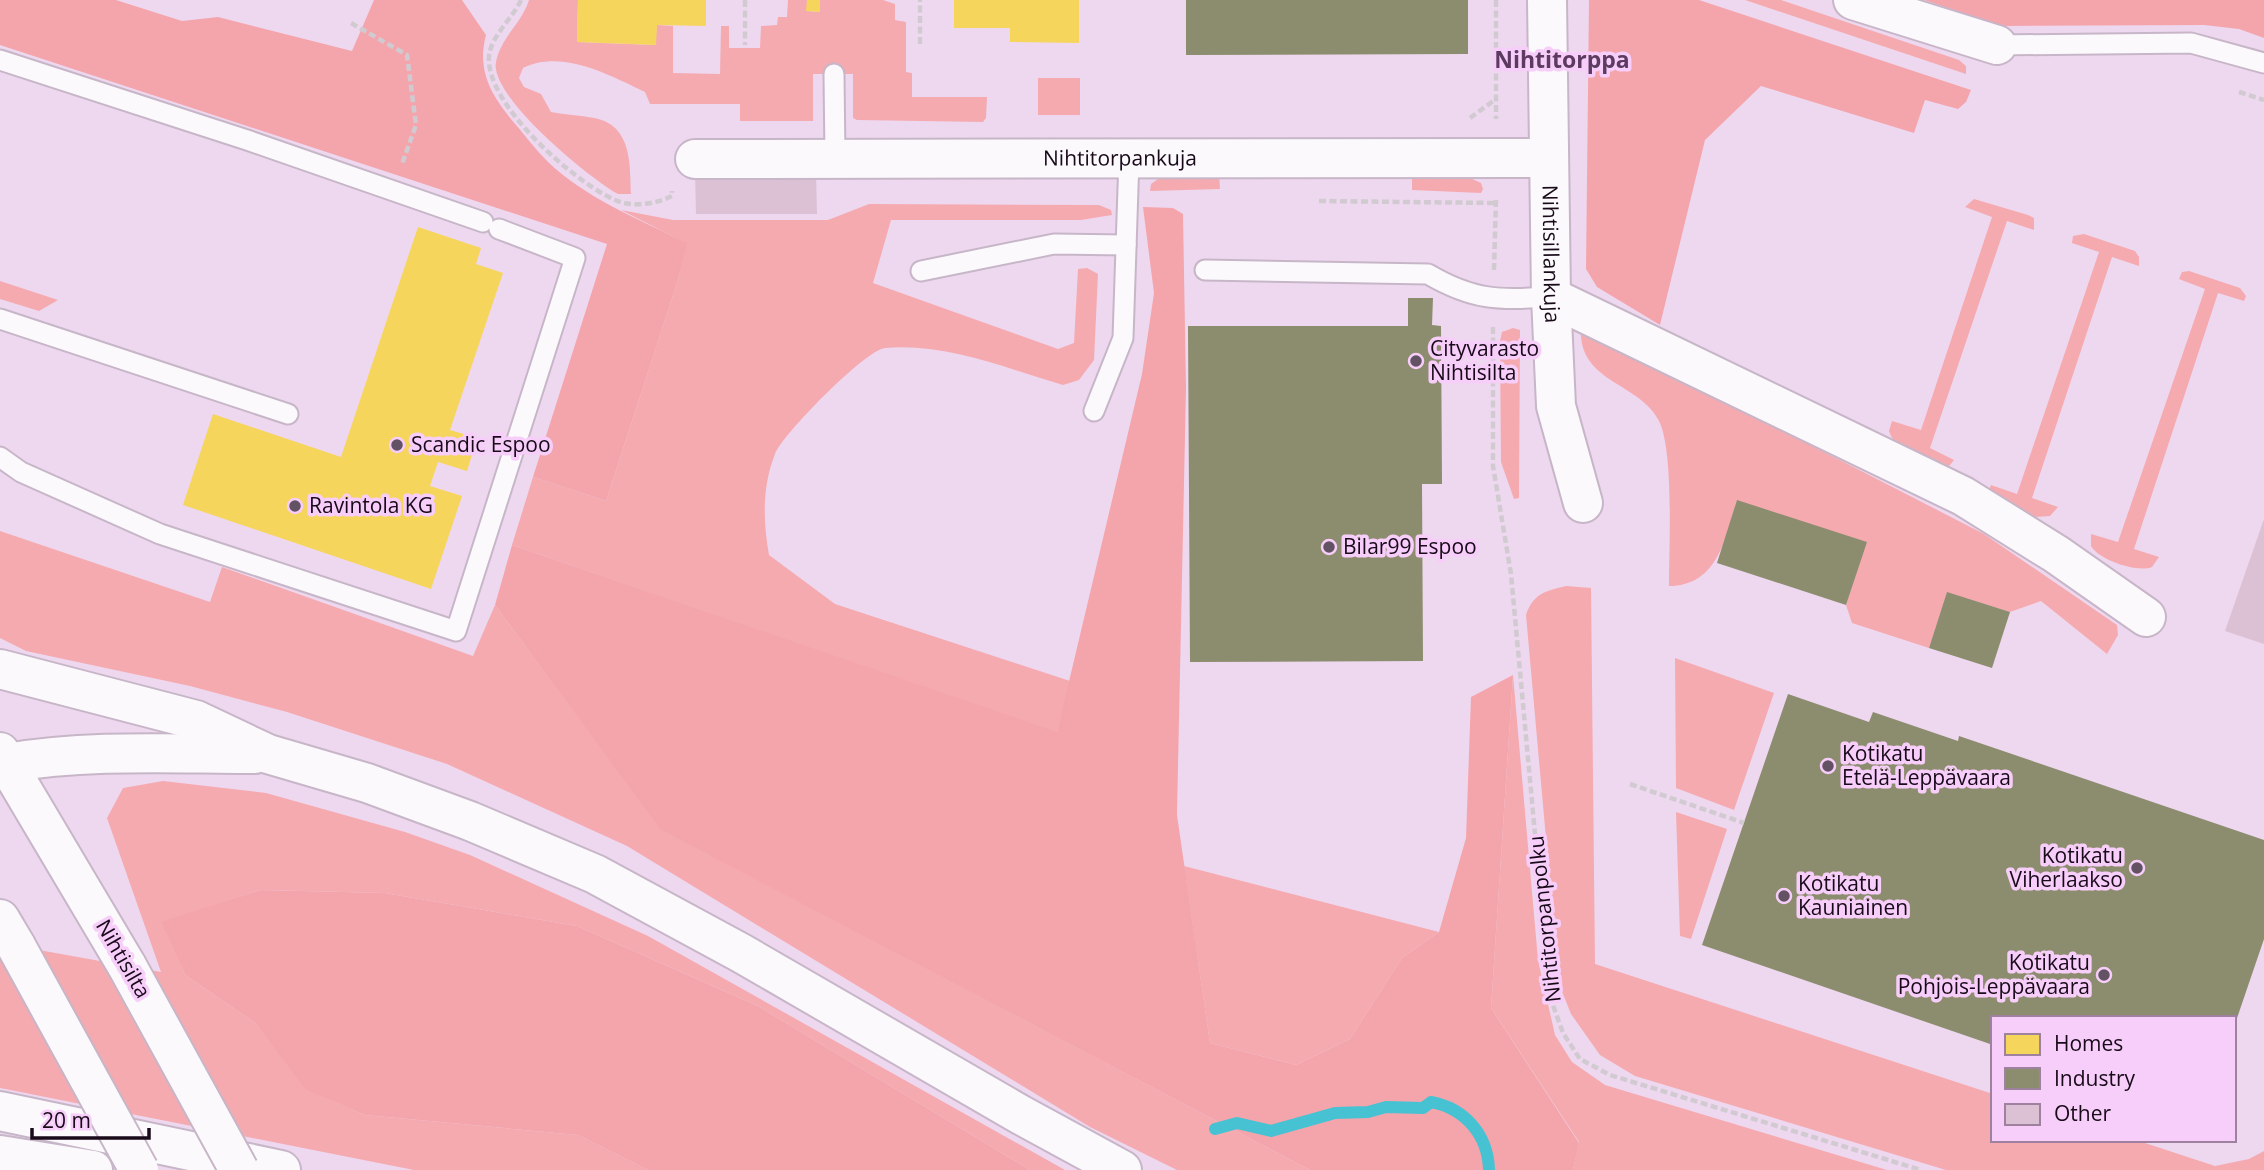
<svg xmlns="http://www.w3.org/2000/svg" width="2264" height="1170" font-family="'Open Sans',sans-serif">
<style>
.green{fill:#f5aab0}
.forest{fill:#f4a5ac}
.homes{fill:#f6d55c}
.industry{fill:#8c8c6e}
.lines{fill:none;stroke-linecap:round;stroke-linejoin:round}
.stream{stroke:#47c2d2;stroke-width:12}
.building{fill:#dcc1d5}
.service-casing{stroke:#c7b6c8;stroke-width:23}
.minor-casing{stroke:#c7b6c8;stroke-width:42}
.primary-casing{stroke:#c7b6c8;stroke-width:42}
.motorway-casing{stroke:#c7b6c8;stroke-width:42}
.path{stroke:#d1cad1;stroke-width:4.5;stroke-dasharray:7 3.5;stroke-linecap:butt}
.service{stroke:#fcf9fd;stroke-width:19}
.minor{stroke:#fcf9fd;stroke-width:38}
.primary{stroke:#fcf9fd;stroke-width:38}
.motorway{stroke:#fcf9fd;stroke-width:38}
.primary-bridge-casing{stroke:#c7b6c8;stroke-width:42;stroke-linecap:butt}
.primary-bridge{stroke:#fcf9fd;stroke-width:38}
.poi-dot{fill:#635264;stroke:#f7cef9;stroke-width:2.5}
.labels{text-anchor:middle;stroke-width:7;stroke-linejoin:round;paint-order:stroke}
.street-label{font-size:21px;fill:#180a19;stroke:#f7cef9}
.poi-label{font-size:21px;fill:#180a19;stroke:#f7cef9;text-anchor:start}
.neighbourhood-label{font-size:23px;font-weight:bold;fill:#5d3b60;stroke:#f7cef9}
</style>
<rect width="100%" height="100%" fill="#eed8ef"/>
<g class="green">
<path d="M529,0h49l-1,42 78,3 2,-20 16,1v47l47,1 1,-48h8v22h31l1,-22 16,-1 1,-8h9l1,-17h19v11l12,1 1,-12h63l12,4v16l11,2v50l6,1v24h75l-1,21 -3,4 -126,-2 -4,-2v-44h-40v47h-73v-17h-90l-5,-12c-36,-17 -83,-43 -122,-24l-4,10 5,9 17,7 10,18c14,3 29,3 43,6 38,7 36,46 37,76h-13c-29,-16 -129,-98 -122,-132 5,-25 26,-39 33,-62z"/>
<path d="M1745,0h36l178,60 7,6v8z"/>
<rect x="1038" y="78" width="42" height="37"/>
<path d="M1168,172h51l1,17 -70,2 1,-7z"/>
<path d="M1412,172l56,5 13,6 2,6 -2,4 -69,-3z"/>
<path d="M1974,199l54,16 6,3v12l-27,-9 -77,227 24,12 -5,6c-17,0 -56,-17 -60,-35l3,-10 29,9 71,-213 -27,-10z"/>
<path d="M869,204l230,1 12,5 1,5 -31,5h-190l-18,63 185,66 16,-6 4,-74 9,-1 11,6 -4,86 -15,20 -16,5c-58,-17 -116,-42 -178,-37 -20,2 -103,87 -110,106 -13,33 -12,67 -6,101l66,49 235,77 -13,52 -545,-188 21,-68 73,24 72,-221 8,-37 -65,-33 52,10h155z"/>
<path d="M2084,234l51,17 4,6v9l-27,-9 -80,241 26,9 -8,9 -15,1 -44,-23 -2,-4 2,-5 26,9 82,-242 -27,-9 1,-7z"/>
<path d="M2189,271l51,17 6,8 -2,5 -26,-8 -84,256 25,8 -7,10c-15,6 -53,-7 -61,-21v-12l27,8 87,-253 -26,-10 3,-7z"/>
<path d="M0,281l58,19 -19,11 -39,-12z"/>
<path d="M1581,327l403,207 133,91 1,10 -11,19 -66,-53 -31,11 -63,-19 -18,55 -77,-25 -6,-18 20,-63 -129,-41c-12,37 -19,85 -68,85 0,-38 5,-135 -10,-165 -19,-39 -82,-38 -78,-94z"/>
<path d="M1513,328l7,2 -1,168 -5,1 -13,-37 -1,-121 2,-9z"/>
<path d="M0,531l210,71 12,-35 251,89 22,-51 167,225 648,340h-133l-87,-43 -463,-281 -180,-82 -160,-52 -97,-26 -164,-35 -26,-13z"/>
<path d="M1566,586l25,2 4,376 398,130v46h143l79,26 34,-7 15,-8v19h-318l-311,-94 -35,-21 -29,-41 -12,-30 -33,-369c7,-21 19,-24 40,-29z"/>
<path d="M1675,658l99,35 -40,117 -58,-22z"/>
<path d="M1513,675l25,285 17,75 17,27 33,23 282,85h-314l6,-28 -88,-134z"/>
<path d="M163,781l103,12 139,39 65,23 178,81 417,234h-35l-272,-164 -181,-80 -192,-33 -125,-3 -98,33 23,52 70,48 52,67 58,25 213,20 70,35h-234l-414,-82v-145l161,29 -54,-154 16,-30z"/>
<path d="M1676,812l51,17 -36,110 -11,-3z"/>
<path d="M1184,866l255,66 -37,26 -52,81 -54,26 -86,-22z"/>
</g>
<g class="forest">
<path d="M0,0h116l66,21 36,-4 134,34 22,-51h88l24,35c-10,38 7,63 31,91 10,12 20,25 31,36 37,36 93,58 139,81l-9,37 -72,221 -73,-24 74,-233 -607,-199z"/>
<path d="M1589,0h110l272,90 -5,12 -8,7 -33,-9 -11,33 -153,-47 -56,54 -45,185 -63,-38 -11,-18z"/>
<path d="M1924,0h340v38l-25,-9 -35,-4 -202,1z"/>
<path d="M1143,207l30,1 10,6 3,174 -9,427 33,228 86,22 54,-26 52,-81 37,-26 27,-94 5,-141 42,-22 -22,333 88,135 -6,27h-263l-649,-340 -166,-225 17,-60 545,187 85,-358 12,-81z"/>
<path d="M260,890l125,3 192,33 181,80 272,164h-382l-70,-35 -213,-20 -59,-25 -51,-67 -70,-48 -24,-53z"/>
</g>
<g class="homes">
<path d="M578,0h128v26l-49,-1 -1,20 -79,-3z"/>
<path d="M807,0h13v12l-14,-1z"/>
<path d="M954,0h125v43l-69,-1v-14h-56z"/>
<path d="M418,227l63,21 -5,16 27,9 -53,157 27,8 -10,33 -29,-9 -8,24 32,10 -31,93 -248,-84 30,-91 128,43z"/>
</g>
<g class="industry">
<path d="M1186,0h282v54l-282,1z"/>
<path d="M1408,298h25l-1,27 9,1 1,158h-20l1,177 -233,1 -2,-336h220z"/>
<path d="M1737,500l130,42 -21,63 -129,-42z"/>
<path d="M1947,592l63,20 -18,56 -63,-20z"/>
<path d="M1788,694l81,28 4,-10 85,29 1,-5 305,104v99l-29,85 -1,-6h-241v27l-291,-100z"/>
</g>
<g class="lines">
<path class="stream" d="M1215,1129l22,-6 34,8 64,-18 33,-1 18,-5 37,1 8,-6c33,6 57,32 58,68"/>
</g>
<g class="building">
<path d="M816,172l1,42h-121l-1,-41z"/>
<path d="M2264,519v125l-39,-13z"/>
</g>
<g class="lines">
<defs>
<g id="service">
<path d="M1997,45l194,-2 73,20"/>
<path d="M0,60l247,80 236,82"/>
<path d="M834,74l1,85"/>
<path d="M1205,270l223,4c46,27 71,26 123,23"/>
<path d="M921,271l133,-27 72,1"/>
<path d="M0,319l288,95"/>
<path d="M1094,411l29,-73 6,-180"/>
<path d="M0,457l21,15 139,62 296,97 119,-373 -76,-29"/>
</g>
<g id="minor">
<path id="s1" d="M1547,0l4,297 5,109 27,97"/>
<path d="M1853,0l144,45"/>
<path id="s2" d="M695,159l853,-1"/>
<path d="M1551,297l412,199 93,58 90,63"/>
</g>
<g id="primary">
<path d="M0,752l127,214"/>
<path d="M0,919l16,27"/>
</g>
<g id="motorway">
<path d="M0,669l196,51 72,34 99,29 103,38 125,53 146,79 280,162 101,55"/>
<path d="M7,763c83,-14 165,-9 248,-9"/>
<path d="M0,1111l281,59"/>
<path d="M0,1155l93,15"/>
</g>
</defs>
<use href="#service" class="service-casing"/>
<use href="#minor" class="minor-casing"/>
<use href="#primary" class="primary-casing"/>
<use href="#motorway" class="motorway-casing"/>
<g class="path">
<path d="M521,0c-8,18 -30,36 -32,56 -4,48 85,126 126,144 17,8 41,4 57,-4v-5"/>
<path d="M745,0v45"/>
<path d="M1496,0v119"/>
<path d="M351,23l56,32 9,70 -14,39"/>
<path d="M920,44v-44"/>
<path d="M2239,92l25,8"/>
<path d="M1470,118l26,-19"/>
<path d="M1319,201l177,2"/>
<path d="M1494,270l2,-72"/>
<path d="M1493,327v139l18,108 39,423 13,36 17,26 30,16 311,95"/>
<path d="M1630,784l114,39"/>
</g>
<use href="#service" class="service"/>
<use href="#minor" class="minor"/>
<use href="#primary" class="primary"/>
<use href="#motorway" class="motorway"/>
<defs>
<g id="primary-bridge">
<path d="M16,946l123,224"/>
<path d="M127,966l112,204"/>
</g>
</defs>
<use href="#primary-bridge" class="primary-bridge-casing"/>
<use href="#primary-bridge" class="primary-bridge"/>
</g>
<g class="poi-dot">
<circle cx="1416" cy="361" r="7"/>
<circle cx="397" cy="445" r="7"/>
<circle cx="295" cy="506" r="7"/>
<circle cx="1329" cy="547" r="7"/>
<circle cx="1828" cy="766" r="7"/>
<circle cx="2137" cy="868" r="7"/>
<circle cx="1784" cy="896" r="7"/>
<circle cx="2104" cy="975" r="7"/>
</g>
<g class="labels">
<g class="street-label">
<text dy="7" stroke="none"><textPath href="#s2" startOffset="425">Nihtitorpankuja</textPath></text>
<text dy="7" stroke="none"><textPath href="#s1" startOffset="254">Nihtisillankuja</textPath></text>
<text transform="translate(1545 919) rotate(-96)" y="7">Nihtitorpanpolku</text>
<text transform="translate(123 959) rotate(60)" y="7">Nihtisilta</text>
</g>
<g class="poi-label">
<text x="1430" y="356">Cityvarasto<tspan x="1430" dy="24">Nihtisilta</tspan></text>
<text x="411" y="452">Scandic Espoo</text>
<text x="309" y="513">Ravintola KG</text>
<text x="1343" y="554">Bilar99 Espoo</text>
<text x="1842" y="761">Kotikatu<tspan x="1842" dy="24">Etelä-Leppävaara</tspan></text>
<text x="2123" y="863" text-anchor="end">Kotikatu<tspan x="2123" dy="24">Viherlaakso</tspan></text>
<text x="1798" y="891">Kotikatu<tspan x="1798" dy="24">Kauniainen</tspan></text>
<text x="2090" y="970" text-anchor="end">Kotikatu<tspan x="2090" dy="24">Pohjois-Leppävaara</tspan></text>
</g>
<g class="neighbourhood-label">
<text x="1562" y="68">Nihtitorppa</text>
</g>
</g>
<rect x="1991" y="1016" width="245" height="126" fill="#f7cef9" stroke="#9e809f" stroke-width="2"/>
<rect x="2005" y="1034" width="35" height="21" fill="#f6d55c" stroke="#9e809f" stroke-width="2"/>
<text x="2054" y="1051" font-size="21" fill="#180a19">Homes</text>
<rect x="2005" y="1068" width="35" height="21" fill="#8c8c6e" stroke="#9e809f" stroke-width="2"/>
<text x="2054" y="1086" font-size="21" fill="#180a19">Industry</text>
<rect x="2005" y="1104" width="35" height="21" fill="#dcc1d5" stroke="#9e809f" stroke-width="2"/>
<text x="2054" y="1121" font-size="21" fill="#180a19">Other</text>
<path d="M32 1128v10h117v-10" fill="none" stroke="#180a19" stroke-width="3.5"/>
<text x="42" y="1128" font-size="21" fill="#180a19" stroke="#f7cef9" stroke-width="5" paint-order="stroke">20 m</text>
</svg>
